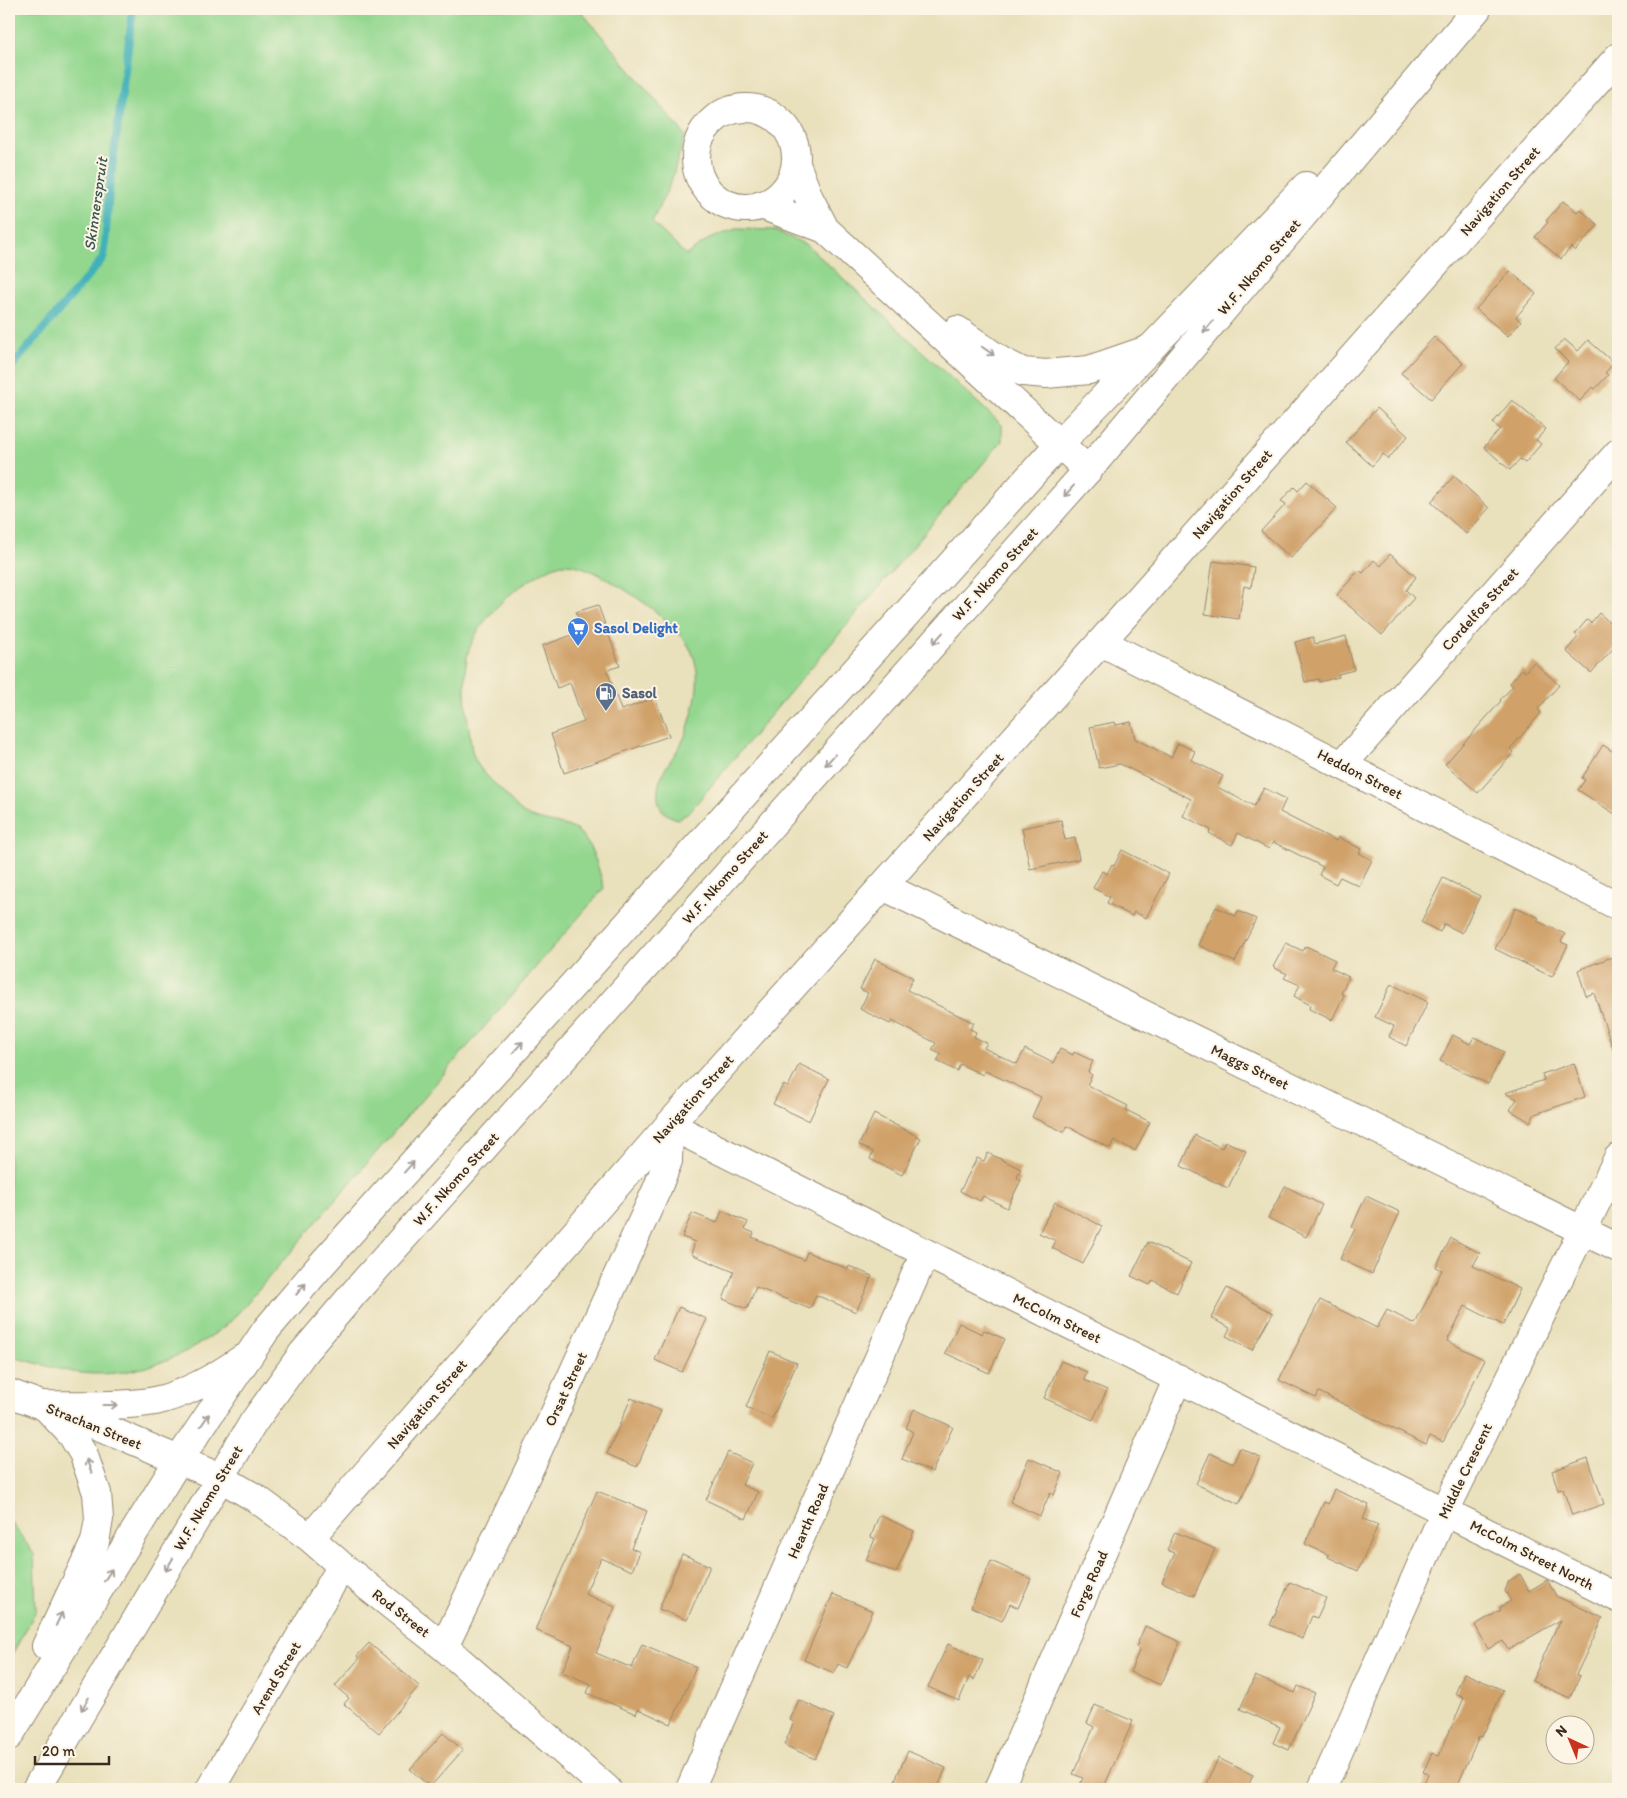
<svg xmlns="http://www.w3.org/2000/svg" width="1627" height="1798" font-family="Itim,sans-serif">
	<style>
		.green { fill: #93d78f; stroke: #678056 }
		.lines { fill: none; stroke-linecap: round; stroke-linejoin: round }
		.stream { stroke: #40b0b9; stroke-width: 8 }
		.building { fill: #d0a26b }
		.minor-casing { stroke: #92856d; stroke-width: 30 }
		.tertiary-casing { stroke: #92856d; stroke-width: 30 }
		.secondary-casing { stroke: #92856d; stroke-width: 30 }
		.minor { stroke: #fff; stroke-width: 28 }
		.tertiary { stroke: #fff; stroke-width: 28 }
		.secondary { stroke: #fff; stroke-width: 28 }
		.oneway { stroke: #a79f9a }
		.labels { text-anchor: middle; stroke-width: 4; stroke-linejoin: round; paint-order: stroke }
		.street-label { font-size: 15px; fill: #3b2a1e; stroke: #fcf5e5 }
		.shop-label { font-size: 15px; font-weight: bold; fill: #366cbe; stroke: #fcf5e5; text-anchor: start }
		.service-label { font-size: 15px; font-weight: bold; fill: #4e5e75; stroke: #fcf5e5; text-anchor: start }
		.water-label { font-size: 16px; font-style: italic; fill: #3d5954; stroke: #fcf5e5 }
	</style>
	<rect width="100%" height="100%" fill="#fcf5e5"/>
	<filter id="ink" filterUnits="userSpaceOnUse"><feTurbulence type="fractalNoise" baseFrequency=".02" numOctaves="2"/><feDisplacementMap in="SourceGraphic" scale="10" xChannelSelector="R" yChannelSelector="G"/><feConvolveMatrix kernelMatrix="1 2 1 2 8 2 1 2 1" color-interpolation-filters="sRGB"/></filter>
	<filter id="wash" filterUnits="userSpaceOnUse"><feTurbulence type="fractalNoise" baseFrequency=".0096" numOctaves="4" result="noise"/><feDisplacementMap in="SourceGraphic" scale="20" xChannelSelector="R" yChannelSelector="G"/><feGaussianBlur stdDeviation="1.12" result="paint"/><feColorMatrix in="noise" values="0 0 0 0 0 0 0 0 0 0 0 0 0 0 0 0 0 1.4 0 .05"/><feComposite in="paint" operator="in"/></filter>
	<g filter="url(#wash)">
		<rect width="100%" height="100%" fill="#e9e0bc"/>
		<path class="green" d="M 9,9 L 579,9 L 685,135 L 671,182 L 652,222 L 686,255 L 709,239 L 736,229 L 774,230 L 807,245 L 1002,425 L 1002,441 L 690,811 L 678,819 C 666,816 659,810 658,798 C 655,772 679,755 687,731 C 694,709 702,681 694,658 C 685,626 626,589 598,574 C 589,569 575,564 564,564 C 553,564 535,577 526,583 C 501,598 469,633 466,663 C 464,682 465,702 468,722 C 470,732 470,747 474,757 C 479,771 494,782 504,793 C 509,799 516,808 523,813 C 539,824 569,821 581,834 C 594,849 599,870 604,888 L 232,1320 C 189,1357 131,1381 73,1372 C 51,1368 30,1361 9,1356 Z
			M 9,1519 L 34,1554 L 36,1611 L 9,1660 Z"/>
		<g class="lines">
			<path class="stream" d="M 9,370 L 104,257 L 109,192 L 133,9"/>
		</g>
		<g id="blocks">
			<path class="building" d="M 1563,201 L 1577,212 L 1580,209 L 1598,225 L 1575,251 L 1571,247 L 1561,259 L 1535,237 L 1548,222 L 1546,221 Z
				M 1510,271 L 1536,294 L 1516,317 L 1521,322 L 1508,336 L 1476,309 Z
				M 1434,337 L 1463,363 L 1431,399 L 1401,373 Z
				M 1564,339 L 1578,351 L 1588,340 L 1614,363 L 1605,373 L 1608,375 L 1595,389 L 1592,387 L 1580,401 L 1554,378 L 1568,362 L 1555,349 Z
				M 1512,400 L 1546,429 L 1536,440 L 1541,444 L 1525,463 L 1520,459 L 1510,470 L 1484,447 L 1500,429 L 1493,423 Z
				M 1377,408 L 1408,436 L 1388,459 L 1383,454 L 1372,466 L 1346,442 Z
				M 1454,476 L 1489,508 L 1466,534 L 1431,502 Z
				M 1307,481 L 1337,508 L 1291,558 L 1261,531 L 1286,504 L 1281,501 L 1294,487 L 1298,491 Z
				M 1390,554 L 1416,577 L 1406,590 L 1414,598 L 1382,635 L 1337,595 L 1359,570 L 1363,573 L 1374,560 L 1381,566 Z
				M 1213,561 L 1254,567 L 1251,588 L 1244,586 L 1239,619 L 1205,614 Z
				M 598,605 L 620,666 L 607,670 L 621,710 L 655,698 L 669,736 L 564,773 L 551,734 L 584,722 L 570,683 L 557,688 L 542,646 L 583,631 L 576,612 Z
				M 1599,613 L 1618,630 L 1618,643 L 1591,673 L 1566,651 L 1578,637 L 1575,634 L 1587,620 L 1591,623 Z
				M 1346,636 L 1354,670 L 1338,674 L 1339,677 L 1319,682 L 1319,679 L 1305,682 L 1295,642 L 1313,637 L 1315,644 Z
				M 1534,662 L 1559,685 L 1538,709 L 1541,713 L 1510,749 L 1514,752 L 1478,793 L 1445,764 L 1501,701 L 1500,700 L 1513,686 L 1510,683 L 1522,669 L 1525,672 Z
				M 1115,722 L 1116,725 L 1131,722 L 1135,739 L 1171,757 L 1178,743 L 1195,751 L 1191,760 L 1223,776 L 1217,787 L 1254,806 L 1264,788 L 1286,799 L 1280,812 L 1336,841 L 1338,837 L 1361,849 L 1359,853 L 1372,860 L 1359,886 L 1340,877 L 1336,884 L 1319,875 L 1323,867 L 1273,842 L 1269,849 L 1238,833 L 1232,845 L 1209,833 L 1211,830 L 1183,816 L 1191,799 L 1120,764 L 1099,768 L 1090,727 Z
				M 1603,745 L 1618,755 L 1618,816 L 1578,790 L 1585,780 L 1582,778 Z
				M 1061,820 L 1065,840 L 1075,838 L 1079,859 L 1030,869 L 1022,828 Z
				M 1122,850 L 1169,874 L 1146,918 L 1134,912 L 1132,916 L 1107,903 L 1110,897 L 1093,888 L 1102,871 L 1107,874 L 1112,864 L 1114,866 Z
				M 1443,878 L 1480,896 L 1462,933 L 1444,924 L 1440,932 L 1421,922 Z
				M 1216,907 L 1235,916 L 1238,911 L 1256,919 L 1235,962 L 1198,945 Z
				M 1516,907 L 1539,918 L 1537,921 L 1565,934 L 1561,942 L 1568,945 L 1552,977 L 1495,949 Z
				M 1286,943 L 1303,951 L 1306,946 L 1335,960 L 1331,968 L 1349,977 L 1341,993 L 1344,995 L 1332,1020 L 1309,1009 L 1310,1005 L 1294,996 L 1300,985 L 1284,978 L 1287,974 L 1273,967 Z
				M 1612,957 L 1614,963 L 1618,961 L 1618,1055 L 1615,1055 L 1594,993 L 1586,996 L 1578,970 Z
				M 875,959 L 913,978 L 907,990 L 974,1023 L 970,1029 L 976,1032 L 974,1037 L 987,1043 L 984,1048 L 1017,1064 L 1025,1049 L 1053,1063 L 1060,1049 L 1073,1055 L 1074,1052 L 1093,1061 L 1088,1072 L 1092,1075 L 1087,1085 L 1128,1106 L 1126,1110 L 1150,1122 L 1135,1151 L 1114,1140 L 1110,1148 L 1067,1126 L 1064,1132 L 1032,1117 L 1041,1097 L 985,1071 L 983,1075 L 960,1064 L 957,1071 L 937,1061 L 941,1054 L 932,1050 L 936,1043 L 892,1021 L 890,1024 L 860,1009 L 868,993 L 860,989 Z
				M 1391,984 L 1428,1002 L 1406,1046 L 1389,1037 L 1394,1026 L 1375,1017 Z
				M 1453,1035 L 1470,1044 L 1474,1037 L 1504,1052 L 1488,1084 L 1440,1061 Z
				M 1574,1063 L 1585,1097 L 1535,1114 L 1530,1122 L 1510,1110 L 1517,1099 L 1505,1093 L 1544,1080 L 1542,1074 Z
				M 799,1064 L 829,1079 L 809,1121 L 773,1104 L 783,1085 L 788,1087 Z
				M 874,1114 L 921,1138 L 902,1175 L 870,1159 L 873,1152 L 859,1145 Z
				M 1195,1135 L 1222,1148 L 1225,1141 L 1246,1151 L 1228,1188 L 1181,1166 Z
				M 988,1153 L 1021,1169 L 1017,1178 L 1021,1180 L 1007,1208 L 983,1196 L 980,1201 L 960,1191 L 977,1158 L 984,1161 Z
				M 1285,1186 L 1322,1205 L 1306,1237 L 1268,1218 Z
				M 1366,1196 L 1400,1212 L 1372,1274 L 1340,1259 L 1355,1229 L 1352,1227 Z
				M 1055,1202 L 1102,1226 L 1083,1264 L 1052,1248 L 1056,1241 L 1039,1233 Z
				M 722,1211 L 748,1222 L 745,1229 L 754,1233 L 752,1237 L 804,1260 L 807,1252 L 848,1269 L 849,1266 L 872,1276 L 856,1312 L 816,1295 L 810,1309 L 756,1287 L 747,1309 L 723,1299 L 734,1272 L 691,1254 L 695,1242 L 682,1237 L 692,1213 L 717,1223 Z
				M 1451,1238 L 1480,1253 L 1473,1266 L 1520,1289 L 1503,1325 L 1465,1306 L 1447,1341 L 1485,1360 L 1443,1442 L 1430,1436 L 1426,1445 L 1319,1392 L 1316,1398 L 1279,1380 L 1320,1300 L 1377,1328 L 1387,1310 L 1415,1324 L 1442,1270 L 1436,1267 Z
				M 1148,1242 L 1191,1263 L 1177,1293 L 1153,1280 L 1150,1285 L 1131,1276 Z
				M 1227,1288 L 1273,1313 L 1252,1350 L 1226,1336 L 1230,1328 L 1211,1318 Z
				M 679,1307 L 707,1319 L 682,1372 L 655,1360 Z
				M 959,1323 L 982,1334 L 984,1330 L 1005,1339 L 989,1373 L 945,1353 Z
				M 770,1351 L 797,1363 L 772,1419 L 746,1407 Z
				M 1061,1361 L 1087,1372 L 1084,1380 L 1107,1390 L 1093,1420 L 1044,1398 Z
				M 631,1398 L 661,1411 L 637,1467 L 607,1454 Z
				M 914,1409 L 953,1427 L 932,1472 L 902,1459 L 913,1432 L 906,1428 Z
				M 1240,1448 L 1260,1457 L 1239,1504 L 1196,1484 L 1210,1453 L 1233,1464 Z
				M 728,1452 L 752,1463 L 742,1485 L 758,1492 L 746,1519 L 706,1500 Z
				M 1029,1458 L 1063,1473 L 1054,1495 L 1050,1493 L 1040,1516 L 1010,1502 Z
				M 1588,1458 L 1604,1504 L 1572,1515 L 1563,1489 L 1558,1490 L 1552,1471 Z
				M 1334,1489 L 1369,1505 L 1363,1519 L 1378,1525 L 1358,1571 L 1328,1557 L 1329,1555 L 1305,1544 L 1324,1502 L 1328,1504 Z
				M 597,1491 L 647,1511 L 631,1548 L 640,1552 L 632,1571 L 601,1558 L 585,1594 L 615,1607 L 596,1653 L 632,1668 L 642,1644 L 696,1667 L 671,1724 L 638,1709 L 636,1714 L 587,1693 L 591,1684 L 562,1672 L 573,1646 L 535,1630 Z
				M 879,1515 L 914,1531 L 896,1573 L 866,1560 L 875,1539 L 871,1537 Z
				M 1175,1532 L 1215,1549 L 1194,1596 L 1162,1582 L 1175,1553 L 1167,1550 Z
				M 682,1554 L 710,1566 L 687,1620 L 659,1609 Z
				M 991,1561 L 1031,1579 L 1018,1608 L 1010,1604 L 1002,1621 L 971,1607 Z
				M 1520,1574 L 1529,1591 L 1547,1580 L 1556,1596 L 1603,1618 L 1576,1675 L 1580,1676 L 1570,1698 L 1532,1681 L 1560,1620 L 1508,1650 L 1503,1641 L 1488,1649 L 1475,1625 L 1501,1610 L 1500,1607 L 1511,1601 L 1505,1591 L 1509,1581 Z
				M 1290,1582 L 1326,1598 L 1317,1618 L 1312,1616 L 1302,1639 L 1270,1625 Z
				M 833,1594 L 873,1611 L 847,1668 L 838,1664 L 834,1673 L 804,1660 Z
				M 1145,1626 L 1180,1642 L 1161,1685 L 1130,1672 L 1140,1649 L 1136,1647 Z
				M 369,1643 L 419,1686 L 379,1733 L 344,1704 L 349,1698 L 335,1686 L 359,1659 L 357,1656 Z
				M 948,1644 L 983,1660 L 974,1680 L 969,1677 L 959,1701 L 928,1687 Z
				M 1464,1673 L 1503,1690 L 1482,1737 L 1479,1736 L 1456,1789 L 1421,1789 L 1428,1774 L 1423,1772 L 1432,1753 L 1439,1756 L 1464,1698 L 1455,1694 Z
				M 1255,1676 L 1295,1693 L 1298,1686 L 1315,1693 L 1289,1750 L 1273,1743 L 1280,1727 L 1240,1709 Z
				M 799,1700 L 834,1716 L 815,1759 L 784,1745 L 794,1722 L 790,1720 Z
				M 1095,1705 L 1133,1721 L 1103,1789 L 1078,1789 L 1083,1778 L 1073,1774 L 1094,1727 L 1087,1723 Z
				M 443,1733 L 463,1750 L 430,1787 L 410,1769 Z
				M 908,1751 L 946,1768 L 937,1789 L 891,1789 Z
				M 1218,1758 L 1253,1775 L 1247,1789 L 1205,1789 Z"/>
		</g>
	</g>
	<g filter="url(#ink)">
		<use href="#blocks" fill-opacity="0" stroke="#92856d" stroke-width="1"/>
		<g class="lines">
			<g class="minor-casing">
				<path id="minor" d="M696 158a50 50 0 1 1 100 0a50 50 0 1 1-100 0Z
					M 796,164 L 809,198 L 825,229 L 1088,470
					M 761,205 L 825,229
					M 957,330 L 1001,361 L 1023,372 L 1046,374 L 1089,370 L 1150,349
					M 1101,642 L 1618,906
					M 1342,765 L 1618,453
					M 883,886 L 1618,1248
					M 221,1478 L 257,1499 L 310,1538 L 342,1566 L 444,1647 L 607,1789
					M 310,1538 L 669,1125 L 1101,642 L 1618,57
					M 444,1647 L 533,1461 L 657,1189 L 668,1161 L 669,1125 L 1618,1598
					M 210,1789 L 342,1566
					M 690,1789 L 925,1253
					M 999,1789 L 1178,1378
					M 1322,1789 L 1445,1511 L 1618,1158"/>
			</g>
			<g class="tertiary-casing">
				<path id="tertiary" d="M 9,1393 L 111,1431 L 221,1478"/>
			</g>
			<g class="secondary-casing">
				<path id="secondary" d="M 44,1405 L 72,1435 L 83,1453 L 97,1493 L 99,1519 L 95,1542 L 46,1646
					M 44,1405 C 81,1405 119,1407 155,1401 C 187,1394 216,1377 242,1359
					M 9,1736 L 178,1461 L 266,1330 L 322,1264 L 1060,443 L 1306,186
					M 36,1789 L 253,1423 L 303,1353 L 355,1292 L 1088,470 L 1477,9"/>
			</g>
			<use href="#minor" class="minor"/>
			<use href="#tertiary" class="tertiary"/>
			<use href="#secondary" class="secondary"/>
		</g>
		<defs><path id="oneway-shaft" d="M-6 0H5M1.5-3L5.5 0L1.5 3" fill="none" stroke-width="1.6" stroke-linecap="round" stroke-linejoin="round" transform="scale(1.25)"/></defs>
		<g class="oneway">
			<use href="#oneway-shaft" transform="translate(1208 327) rotate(130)"/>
			<use href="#oneway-shaft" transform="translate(988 351) rotate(35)"/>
			<use href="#oneway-shaft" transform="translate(1069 491) rotate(132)"/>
			<use href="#oneway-shaft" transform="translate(938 638) rotate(132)"/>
			<use href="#oneway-shaft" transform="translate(830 760) rotate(132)"/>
			<use href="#oneway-shaft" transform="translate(518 1047) rotate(-48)"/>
			<use href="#oneway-shaft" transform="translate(409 1167) rotate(-48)"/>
			<use href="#oneway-shaft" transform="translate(301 1289) rotate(-50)"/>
			<use href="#oneway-shaft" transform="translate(110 1405)"/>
			<use href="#oneway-shaft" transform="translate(205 1420) rotate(-56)"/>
			<use href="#oneway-shaft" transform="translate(89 1466) rotate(-111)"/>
			<use href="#oneway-shaft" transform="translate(169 1565) rotate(121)"/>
			<use href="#oneway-shaft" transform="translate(108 1575) rotate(-58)"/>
			<use href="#oneway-shaft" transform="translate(59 1619) rotate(-65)"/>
			<use href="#oneway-shaft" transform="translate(85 1704) rotate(121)"/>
		</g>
	</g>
	<defs>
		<g id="supermarket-pin" transform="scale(1.125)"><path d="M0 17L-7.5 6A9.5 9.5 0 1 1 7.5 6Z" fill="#3f7fe0" stroke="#fcf5e5"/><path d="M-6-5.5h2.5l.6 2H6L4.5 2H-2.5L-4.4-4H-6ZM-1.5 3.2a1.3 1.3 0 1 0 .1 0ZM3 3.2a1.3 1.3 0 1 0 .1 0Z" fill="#fff"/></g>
		<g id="fuel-pin" transform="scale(1.125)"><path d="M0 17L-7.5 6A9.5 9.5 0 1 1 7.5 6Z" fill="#5c6f8a" stroke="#fcf5e5"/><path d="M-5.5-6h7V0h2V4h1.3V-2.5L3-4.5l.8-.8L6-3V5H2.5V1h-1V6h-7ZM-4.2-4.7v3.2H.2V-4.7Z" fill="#fff"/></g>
	</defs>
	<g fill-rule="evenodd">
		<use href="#supermarket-pin" x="578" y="628"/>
		<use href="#fuel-pin" x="606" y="693"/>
	</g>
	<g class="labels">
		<g class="street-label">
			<text transform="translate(1500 191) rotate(-49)" y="5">Navigation Street</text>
			<text transform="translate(1259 267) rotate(-50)" y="5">W.F. Nkomo Street</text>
			<text transform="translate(1232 494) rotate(-49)" y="5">Navigation Street</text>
			<text transform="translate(995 574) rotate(-48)" y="5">W.F. Nkomo Street</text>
			<text transform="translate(1480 609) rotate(-48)" y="5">Cordelfos Street</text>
			<text transform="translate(1360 774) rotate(27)" y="5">Heddon Street</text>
			<text transform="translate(963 797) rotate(-48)" y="5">Navigation Street</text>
			<text transform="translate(725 877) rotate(-48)" y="5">W.F. Nkomo Street</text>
			<text transform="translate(1250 1067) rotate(26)" y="5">Maggs Street</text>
			<text transform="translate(693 1099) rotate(-48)" y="5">Navigation Street</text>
			<text transform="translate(456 1179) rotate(-48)" y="5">W.F. Nkomo Street</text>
			<text transform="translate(1057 1318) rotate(26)" y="5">McColm Street</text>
			<text transform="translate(566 1389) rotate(-65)" y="5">Orsat Street</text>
			<text transform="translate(427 1404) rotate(-49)" y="5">Navigation Street</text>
			<text transform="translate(94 1426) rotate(22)" y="5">Strachan Street</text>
			<text transform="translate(1465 1471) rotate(-64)" y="5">Middle Crescent</text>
			<text transform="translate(208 1498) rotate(-59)" y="5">W.F. Nkomo Street</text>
			<text transform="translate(808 1521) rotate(-66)" y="5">Hearth Road</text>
			<text transform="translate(1532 1555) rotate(27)" y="5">McColm Street North</text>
			<text transform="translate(1089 1584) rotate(-66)" y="5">Forge Road</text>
			<text transform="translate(401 1613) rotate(38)" y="5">Rod Street</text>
			<text transform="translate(276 1678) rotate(-59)" y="5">Arend Street</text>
		</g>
		<g class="shop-label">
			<text x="594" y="633">Sasol Delight</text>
		</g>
		<g class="service-label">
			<text x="622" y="698">Sasol</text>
		</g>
		<g class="water-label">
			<text transform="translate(95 204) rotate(-82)" y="6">Skinnerspruit</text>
		</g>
	</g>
	<rect width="1627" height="1798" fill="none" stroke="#fcf5e5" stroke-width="30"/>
	<g transform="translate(1570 1740) rotate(316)"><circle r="24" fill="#fcf5e5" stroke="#afa495"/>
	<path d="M0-4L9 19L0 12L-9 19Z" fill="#c8321e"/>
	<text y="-8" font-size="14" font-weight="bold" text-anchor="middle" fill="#3b2a1e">N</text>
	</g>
	<path d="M35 1756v8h74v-8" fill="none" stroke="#3b2a1e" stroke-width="2.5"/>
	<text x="42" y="1756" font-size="15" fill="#3b2a1e" stroke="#fcf5e5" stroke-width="4" paint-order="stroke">20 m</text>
</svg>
